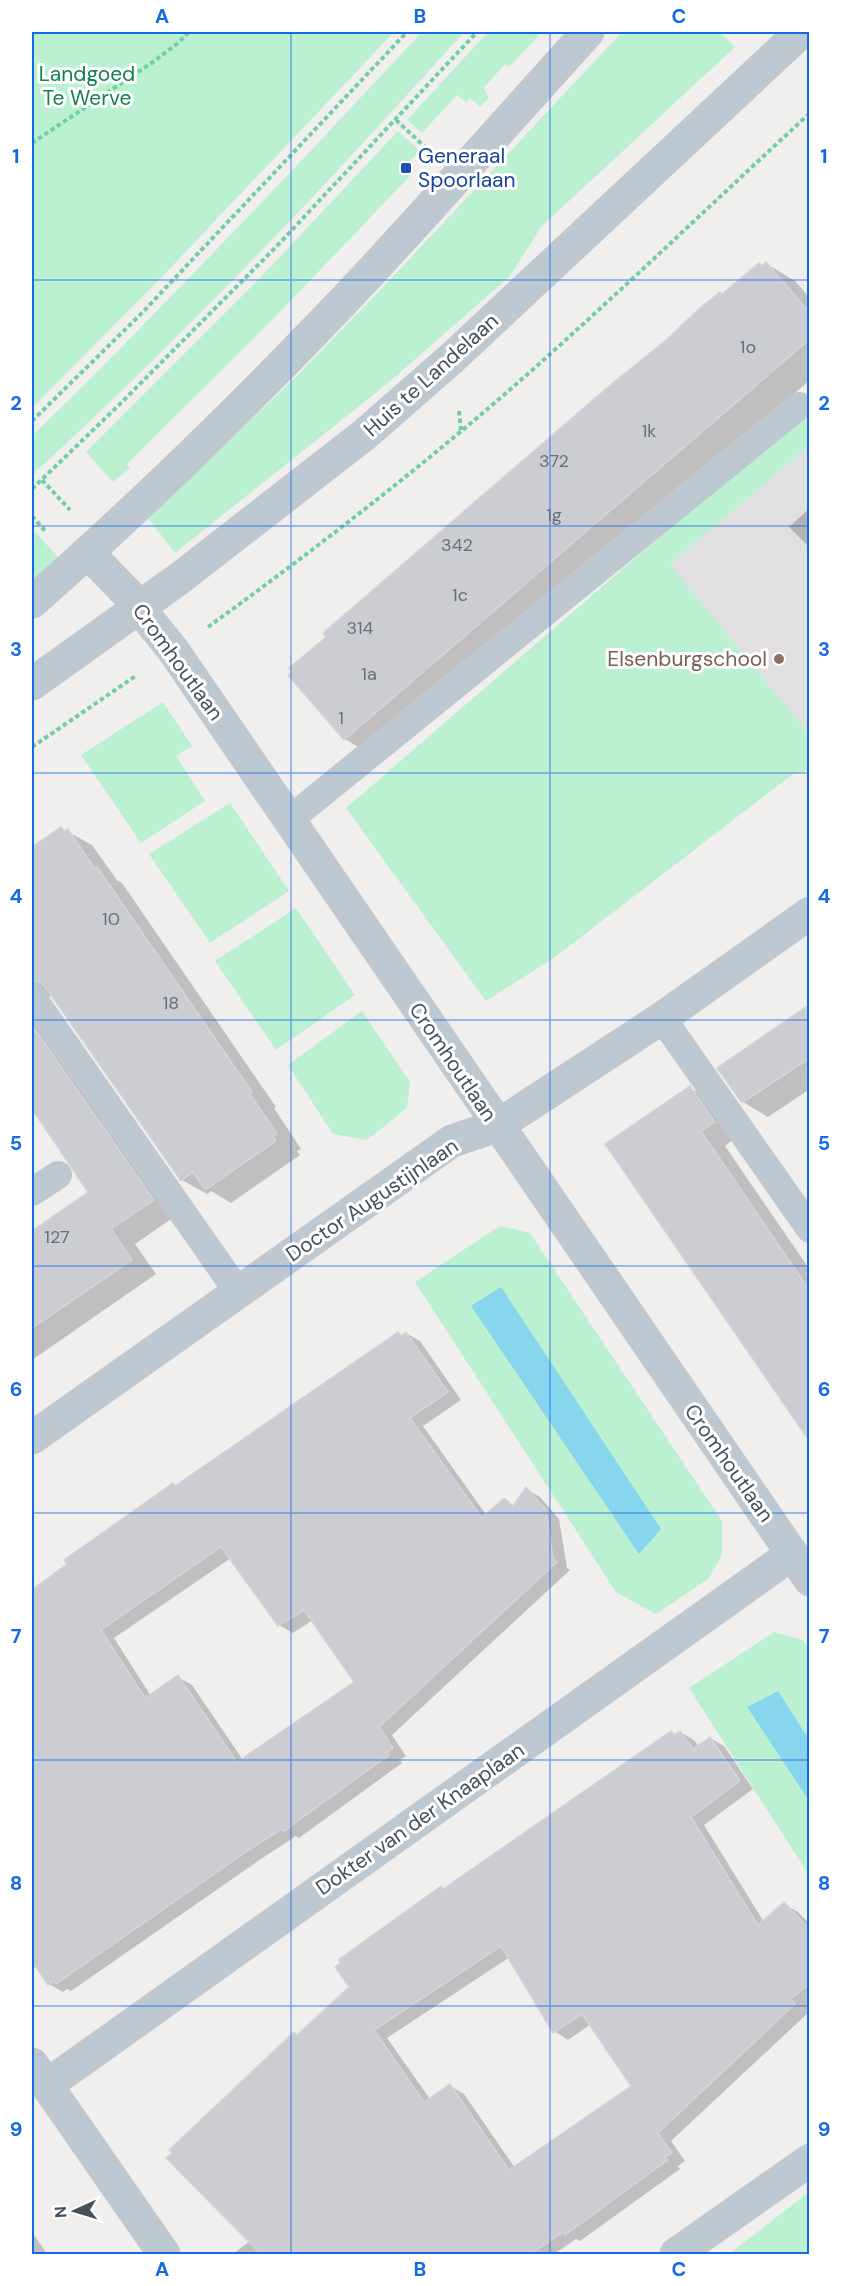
<svg xmlns="http://www.w3.org/2000/svg" width="841" height="2286" font-family="'DM Sans',sans-serif">
	<style>
		.education { fill: #e2dfe0 }
		.green { fill: #bbf0d1 }
		.water { fill: #87d6ee }
		.shadow { fill: #0003; fill-rule: evenodd }
		.building { fill: #cbcdd3; stroke: #d2d4da; stroke-width: 1.5; fill-rule: evenodd }
		.lines { fill: none; stroke-linecap: round; stroke-linejoin: round }
		.path { stroke: #72cfa4; stroke-width: 4; stroke-dasharray: 4.5 3; stroke-linecap: butt }
		.service { stroke: #bec8d1; stroke-width: 28 }
		.minor { stroke: #bec8d1; stroke-width: 33 }
		.tertiary { stroke: #bec8d1; stroke-width: 33 }
		.grid { fill: none; stroke: #1469e5; stroke-width: 1.5; stroke-opacity: 0.55 }
		.transit-dot { fill: #1a4fb4; stroke: #fff; stroke-width: 2 }
		.education-dot { fill: #8d6e63; stroke: #fff; stroke-width: 2 }
		.labels { text-anchor: middle; stroke-width: 6; stroke-linejoin: round; paint-order: stroke }
		.number-label { font-size: 18px; fill: #67707a }
		.park-label { font-size: 21px; fill: #14804d; stroke: #fff }
		.transit-label { font-size: 21px; fill: #164399; stroke: #fff; text-anchor: start }
		.street-label { font-size: 21px; fill: #46515c; stroke: #fff }
		.education-label { font-size: 21px; fill: #785e54; stroke: #fff; text-anchor: end }
		.neatline { fill: none; stroke: #1469e5; stroke-width: 2 }
		.grid-label { font-size: 20px; text-anchor: middle; font-weight: bold; fill: #1469e5 }
	</style>
	<rect width="100%" height="100%" fill="#f1eeee"/>
	<path class="education" d="M 809,446 L 809,734 L 670,564 Z"/>
	<path class="green" d="M 32,32 L 394,32 L 158,281 L 32,408 Z
		M 422,32 L 464,32 C 327,185 184,336 32,475 L 32,436 C 166,305 294,169 422,32 Z
		M 488,32 L 542,32 L 509,67 L 505,64 L 484,88 L 489,98 L 480,107 L 470,98 L 466,102 L 457,95 L 422,133 L 407,120 Z
		M 622,32 L 720,32 L 735,47 L 541,227 L 510,276 L 388,383 L 175,553 L 148,518 L 296,377 L 387,283 Z
		M 398,131 L 420,151 L 403,168 L 410,176 L 273,319 L 127,464 L 130,468 L 113,482 L 86,452 L 262,276 Z
		M 809,408 L 809,446 L 670,564 L 809,734 L 809,770 L 793,774 L 555,957 L 486,1001 L 346,808 Z
		M 32,529 L 58,557 L 32,580 Z
		M 163,702 L 192,746 L 176,756 L 205,801 L 141,843 L 81,755 Z
		M 230,803 L 289,891 L 210,943 L 149,854 Z
		M 296,908 L 355,995 L 276,1050 L 215,961 Z
		M 362,1011 L 410,1082 L 407,1108 L 367,1140 L 333,1134 L 288,1065 Z
		M 500,1226 L 530,1233 L 722,1521 L 722,1555 L 708,1579 L 656,1614 L 616,1592 L 415,1282 Z
		M 774,1632 L 803,1640 L 809,1649 L 809,1739 L 778,1691 L 747,1707 L 809,1801 L 809,1875 L 689,1688 Z
		M 809,2192 L 809,2252 L 804,2254 L 729,2254 Z"/>
	<path class="water" d="M 501,1287 L 661,1529 L 639,1554 L 471,1306 Z
		M 778,1691 L 809,1739 L 809,1801 L 747,1707 Z"/>
	<path class="shadow" d="M 767,264 L 795,281 L 810,298 L 810,380 L 373,756 L 345,739 Z
		M 810,508 L 810,548 L 789,527 Z
		M 61,828 L 92,845 L 117,880 L 122,883 L 276,1107 L 274,1108 L 301,1149 L 297,1151 L 300,1155 L 231,1203 L 211,1191 L 207,1194 L 182,1180 L 53,995 L 47,998 L 177,1215 L 135,1244 L 156,1274 L 32,1360 L 32,1233 L 90,1193 L 32,1106 L 32,849 Z
		M 810,1007 L 810,1089 L 768,1117 L 743,1102 Z
		M 690,1088 L 714,1102 L 738,1136 L 725,1146 L 810,1270 L 810,1440 L 607,1145 Z
		M 406,1333 L 420,1341 L 461,1400 L 423,1426 L 487,1516 L 504,1500 L 514,1506 L 526,1489 L 540,1497 L 559,1519 L 567,1568 L 570,1570 L 392,1735 L 406,1756 L 400,1760 L 402,1763 L 299,1838 L 296,1836 L 261,1859 L 71,1991 L 67,1989 L 63,1992 L 49,1984 L 37,1966 L 32,1969 L 32,1627 L 76,1586 L 173,1485 L 177,1487 L 398,1334 L 403,1336 ZM 231,1558 L 279,1625 L 293,1633 L 313,1620 L 356,1682 L 243,1760 L 192,1685 L 178,1677 L 151,1696 L 114,1638 Z
		M 680,1732 L 694,1740 L 699,1747 L 710,1738 L 724,1746 L 753,1789 L 704,1825 L 764,1922 L 784,1904 L 798,1912 L 810,1924 L 810,2011 L 671,2141 L 685,2161 L 678,2166 L 680,2169 L 580,2241 L 576,2239 L 554,2254 L 235,2254 L 234,2253 L 250,2241 L 295,2034 L 298,2036 L 351,1988 L 445,1890 L 671,1733 L 675,1735 ZM 510,1957 L 554,2031 L 568,2040 L 591,2024 L 634,2086 L 515,2168 L 464,2094 L 450,2086 L 430,2099 L 387,2038 Z
		M 32,2232 L 47,2254 L 32,2254 Z"/>
	<path class="building" d="M 766,262 L 810,313 L 810,339 L 344,740 L 288,675 L 292,672 L 289,668 L 326,637 L 323,633 L 608,387 L 666,340 L 701,307 L 720,292 L 722,294 L 759,263 L 763,266 Z
		M 61,827 L 64,831 L 68,829 L 95,869 L 97,867 L 252,1092 L 250,1094 L 277,1134 L 273,1136 L 276,1141 L 205,1190 L 193,1172 L 181,1181 L 46,988 L 39,982 L 32,981 L 32,847 Z
		M 810,1004 L 810,1058 L 742,1103 L 717,1068 Z
		M 32,1025 L 154,1200 L 111,1229 L 132,1260 L 32,1328 L 32,1231 L 88,1192 L 32,1109 Z
		M 690,1086 L 715,1122 L 701,1131 L 810,1291 L 810,1442 L 605,1144 Z
		M 398,1332 L 401,1336 L 406,1332 L 448,1392 L 410,1418 L 482,1518 L 504,1498 L 513,1506 L 526,1487 L 546,1510 L 553,1558 L 557,1562 L 379,1727 L 393,1748 L 387,1752 L 389,1755 L 284,1831 L 282,1829 L 246,1852 L 56,1984 L 54,1981 L 48,1985 L 32,1961 L 32,1590 L 67,1564 L 64,1560 L 173,1483 L 175,1486 ZM 221,1547 L 278,1626 L 304,1610 L 354,1682 L 237,1762 L 178,1675 L 145,1698 L 101,1630 Z
		M 671,1731 L 674,1735 L 680,1731 L 693,1749 L 710,1737 L 740,1781 L 691,1817 L 758,1925 L 784,1902 L 810,1930 L 810,1983 L 791,1999 L 795,2004 L 658,2133 L 672,2153 L 665,2157 L 668,2160 L 565,2235 L 563,2232 L 531,2254 L 261,2254 L 166,2158 L 172,2153 L 169,2150 L 294,2032 L 297,2035 L 349,1987 L 335,1967 L 341,1963 L 338,1960 L 441,1886 L 443,1889 ZM 501,1946 L 553,2033 L 582,2014 L 631,2086 L 509,2170 L 450,2084 L 424,2102 L 374,2030 Z"/>
	<g class="lines">
		<path class="path" d="M 396,120 L 425,147
			M 32,143 L 153,62 L 178,43 L 189,32
			M 459,411 L 461,430
			M 32,421 L 141,314 L 407,32
			M 42,480 L 70,510
			M 32,489 L 120,404 L 275,248 L 477,32
			M 32,516 L 46,532
			M 208,627 C 310,553 410,476 505,394 C 609,303 708,207 810,113
			M 32,747 L 137,675"/>
		<path class="service" d="M 289,820 L 799,406
			M 32,997 L 238,1292
			M 662,1018 L 810,1229
			M 32,1192 L 58,1175"/>
		<path class="minor" d="M 88,553 L 127,593 L 173,650 L 810,1580
			M 32,1438 L 452,1141 L 497,1126 L 662,1018 L 810,913
			M 32,2064 L 164,2254
			M 47,2085 L 792,1554
			M 676,2254 L 810,2160"/>
		<path class="tertiary" d="M 32,602 C 137,510 238,411 335,310 C 422,219 504,124 588,32
			M 32,684 L 180,578 L 364,435 L 452,358 L 801,32"/>
	</g>
	<path class="grid" d="M 291,32 L 291,2254M 550,32 L 550,2254M 32,280 L 810,280M 32,526 L 810,526M 32,773 L 810,773M 32,1020 L 810,1020M 32,1266 L 810,1266M 32,1513 L 810,1513M 32,1760 L 810,1760M 32,2006 L 810,2006"/>
	<rect class="transit-dot" x="400" y="162" width="12" height="12" rx="3"/>
	<circle class="education-dot" cx="779" cy="659" r="6"/>
	<g class="labels">
		<g class="number-label">
			<text x="748" y="353">1o</text>
			<text x="649" y="437">1k</text>
			<text x="554" y="467">372</text>
			<text x="554" y="521">1g</text>
			<text x="457" y="551">342</text>
			<text x="460" y="601">1c</text>
			<text x="360" y="634">314</text>
			<text x="369" y="680">1a</text>
			<text x="341" y="724">1</text>
			<text x="111" y="925">10</text>
			<text x="171" y="1009">18</text>
			<text x="57" y="1243">127</text>
		</g>
		<g class="park-label">
			<text x="87" y="81">Landgoed<tspan x="87" dy="24">Te Werve</tspan></text>
		</g>
		<g class="transit-label">
			<text x="418" y="163">Generaal<tspan x="418" dy="24">Spoorlaan</tspan></text>
		</g>
		<g class="street-label">
			<text transform="translate(431 375) rotate(-42)" y="7">Huis te Landelaan</text>
			<text transform="translate(178 662) rotate(54)" y="7">Cromhoutlaan</text>
			<text transform="translate(453 1062) rotate(56)" y="7">Cromhoutlaan</text>
			<text transform="translate(372 1200) rotate(-34)" y="7">Doctor Augustijnlaan</text>
			<text transform="translate(729 1463) rotate(55)" y="7">Cromhoutlaan</text>
			<text transform="translate(420 1819) rotate(-35)" y="7">Dokter van der Knaaplaan</text>
		</g>
		<g class="education-label">
			<text x="767" y="666">Elsenburgschool</text>
		</g>
	</g>
	<rect width="841" height="2286" fill="none" stroke="#ffffff" stroke-width="66"/>
	<g transform="translate(75 2211) rotate(266)" stroke="#ffffff" stroke-width="4.5" paint-order="stroke">
	<path d="M0-4.5L10 22L0 15L-10 22Z" fill="#46515c"/>
	<text y="-9" font-size="16" font-weight="bold" text-anchor="middle" fill="#46515c">N</text>
	</g>
	<rect x="33" y="33" width="775" height="2220" class="neatline"/>
	<g class="grid-label">
		<text x="162" y="23">A</text>
		<text x="420" y="23">B</text>
		<text x="679" y="23">C</text>
		<text x="16" y="163">1</text>
		<text x="824" y="163">1</text>
		<text x="16" y="410">2</text>
		<text x="824" y="410">2</text>
		<text x="16" y="656">3</text>
		<text x="824" y="656">3</text>
		<text x="16" y="903">4</text>
		<text x="824" y="903">4</text>
		<text x="16" y="1150">5</text>
		<text x="824" y="1150">5</text>
		<text x="16" y="1396">6</text>
		<text x="824" y="1396">6</text>
		<text x="16" y="1643">7</text>
		<text x="824" y="1643">7</text>
		<text x="16" y="1890">8</text>
		<text x="824" y="1890">8</text>
		<text x="16" y="2136">9</text>
		<text x="824" y="2136">9</text>
		<text x="162" y="2276">A</text>
		<text x="420" y="2276">B</text>
		<text x="679" y="2276">C</text>
	</g>
</svg>
